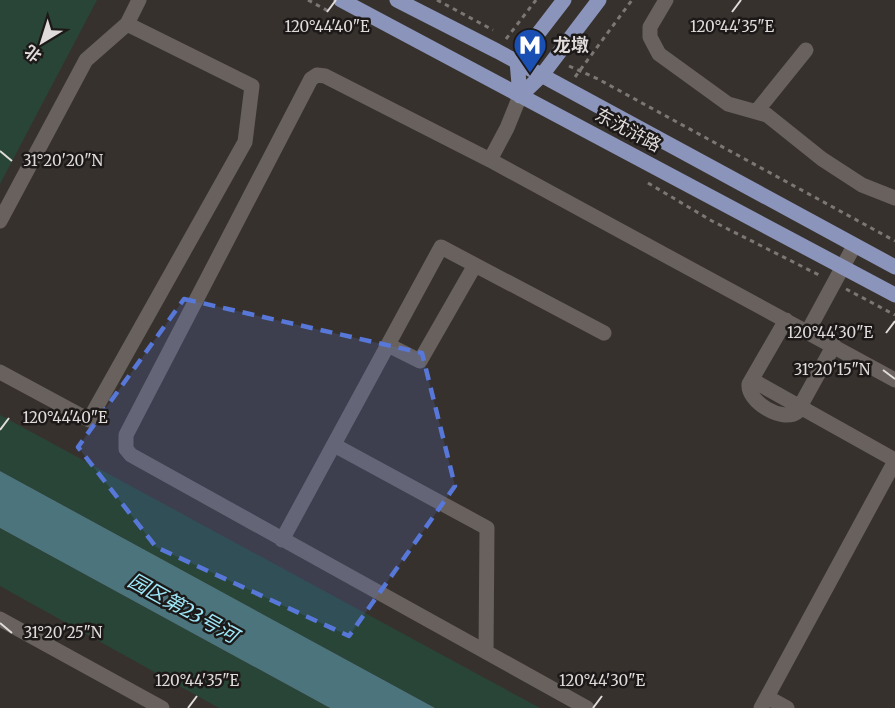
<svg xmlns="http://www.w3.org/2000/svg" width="895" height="708" font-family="Merriweather,'Noto Sans SC',serif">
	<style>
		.green { fill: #294537 }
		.water { fill: #4c747d }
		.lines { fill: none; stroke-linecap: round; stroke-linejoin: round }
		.path { stroke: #7c7774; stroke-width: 3; stroke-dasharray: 4.5 4.5; stroke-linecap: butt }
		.minor { stroke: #68615e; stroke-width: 15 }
		.major { stroke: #8b95bb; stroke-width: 15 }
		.marked { fill: #5778d9; fill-opacity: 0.2; stroke: #5778d9; stroke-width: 4.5; stroke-dasharray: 12 8; stroke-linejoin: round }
		.ticks { fill: none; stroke: #dfdbda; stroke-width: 2 }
		.labels { text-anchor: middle; stroke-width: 5; stroke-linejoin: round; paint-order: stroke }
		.poi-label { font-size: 18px; font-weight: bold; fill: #dfdbda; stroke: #1c1918; text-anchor: start }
		.street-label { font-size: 18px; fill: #dfdbda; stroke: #1c1918 }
		.water-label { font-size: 20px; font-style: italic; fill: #9ee8f9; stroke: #1c1918 }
		.ticks-label { font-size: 15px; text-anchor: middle; fill: #dfdbda; stroke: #1c1918; stroke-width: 5; stroke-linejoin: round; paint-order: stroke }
	</style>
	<rect width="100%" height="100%" fill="#37312e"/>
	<path class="green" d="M 0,0 L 97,0 L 0,184 Z
		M 0,415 L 540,708 L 435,708 L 0,471 Z
		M 0,528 L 330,708 L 219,708 L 0,586 Z"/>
	<path class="water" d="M 0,471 L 435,708 L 330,708 L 0,528 Z"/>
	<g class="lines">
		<path class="path" d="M 308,0 L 330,12
			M 437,0 L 493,30
			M 506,39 L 536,0
			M 569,66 L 598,79 L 895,241
			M 575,77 L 632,0
			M 648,183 L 712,221 L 821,276
			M 846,289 L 895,315"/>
		<path class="minor" d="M 666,0 L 650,27 L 650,37 L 659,54 L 728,104 L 767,115 L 822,159 L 862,185 L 895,198
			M 756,112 L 806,50
			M 490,160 L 507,128 L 520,96
			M 0,221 L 86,60 L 127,24 L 139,0
			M 786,320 L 749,384 C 747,402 783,423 797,412 L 834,345
			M 808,331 L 854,246
			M 388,345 L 420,361 L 475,265
			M 0,372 L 89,420 L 245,142 L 252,86 L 127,24
			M 752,380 L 895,460
			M 334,445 L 487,528 L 486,652
			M 282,540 L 441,247 L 604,333
			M 0,619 L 162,708
			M 767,697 L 787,708
			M 587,708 L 131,455 L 126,449 L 126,435 L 311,79 L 317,75 L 325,76 L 490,160 L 895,380
			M 761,708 L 895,461"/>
		<path class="major" d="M 341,0 L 895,295
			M 397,0 L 497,51 L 895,267
			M 520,96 L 542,75 L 599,0
			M 520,96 L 517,61 L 564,0"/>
	</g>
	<path class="marked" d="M 184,299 L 422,353 L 455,486 L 349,636 L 156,547 L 78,447 Z"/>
	<path class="ticks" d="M 327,12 L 336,0M 732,12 L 741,0M 0,151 L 12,161M 886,333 L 895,321M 883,370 L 895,379M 0,430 L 9,418M 0,623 L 12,633M 188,708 L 197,696M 593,708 L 602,696"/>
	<defs>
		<g id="metro-pin" transform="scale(1.725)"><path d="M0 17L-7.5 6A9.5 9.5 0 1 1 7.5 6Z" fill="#1a4fb4" stroke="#1c1918"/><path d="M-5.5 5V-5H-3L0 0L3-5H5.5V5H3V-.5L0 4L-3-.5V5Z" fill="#fff"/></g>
	</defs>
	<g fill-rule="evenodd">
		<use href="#metro-pin" x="530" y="45"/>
	</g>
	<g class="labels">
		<g class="poi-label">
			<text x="553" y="51">龙墩</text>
		</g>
		<g class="street-label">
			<text transform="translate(628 130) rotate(28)" y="6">东沈浒路</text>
		</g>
		<g class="water-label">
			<text transform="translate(183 608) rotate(29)" y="7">园区第23号河</text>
		</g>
	</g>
	<g class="ticks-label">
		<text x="327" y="32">120°44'40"E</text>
		<text x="732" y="32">120°44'35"E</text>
		<text x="63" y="166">31°20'20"N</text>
		<text x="830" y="338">120°44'30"E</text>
		<text x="832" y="375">31°20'15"N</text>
		<text x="65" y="423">120°44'40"E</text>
		<text x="63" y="638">31°20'25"N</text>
		<text x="197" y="686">120°44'35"E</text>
		<text x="602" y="686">120°44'30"E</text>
	</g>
	<g transform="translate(42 42) rotate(218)" stroke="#1c1918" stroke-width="4.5" paint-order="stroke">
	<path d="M0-4.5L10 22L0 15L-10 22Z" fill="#dfdbda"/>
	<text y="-9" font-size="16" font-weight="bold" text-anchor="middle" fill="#dfdbda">北</text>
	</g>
</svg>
